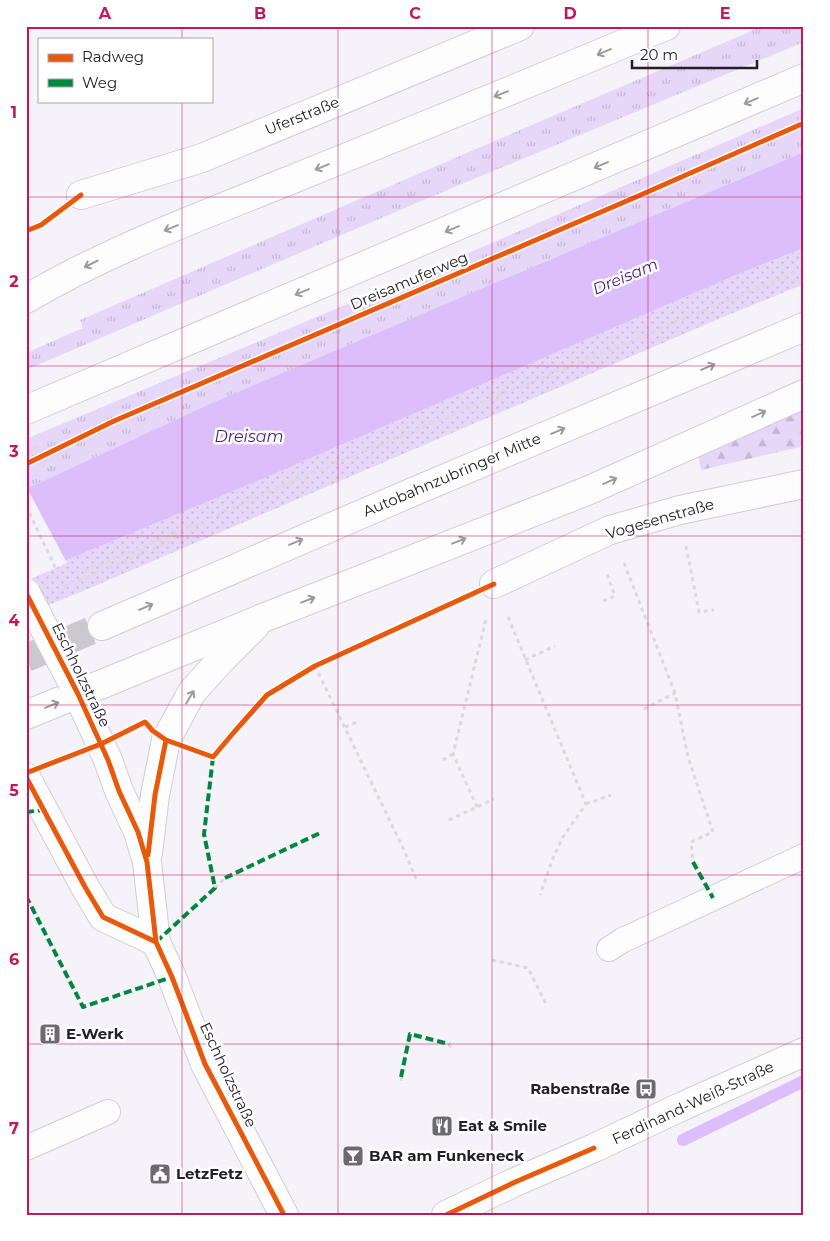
<svg xmlns="http://www.w3.org/2000/svg" width="830" height="1241" font-family="Montserrat,sans-serif">
	<style>
		.grass { fill: url(#grass-tufts) }
		.forest { fill: url(#forest-firs) }
		.park { fill: url(#park-dots) }
		.water { fill: #dbbefa }
		.pier { fill: #f6f2fa }
		.lines { fill: none; stroke-linecap: round; stroke-linejoin: round }
		.stream { stroke: #dbbefa; stroke-width: 12 }
		.highway-tunnel { stroke: #ccc8cf; stroke-width: 28; stroke-dasharray: 28 14; stroke-linecap: butt }
		.lane-casing { stroke: #d0cdd4; stroke-width: 26 }
		.street-casing { stroke: #d0cdd4; stroke-width: 30 }
		.secondary-casing { stroke: #d0cdd4; stroke-width: 30 }
		.highway-casing { stroke: #d0cdd4; stroke-width: 30 }
		.path { stroke: #dad9db; stroke-width: 3; stroke-dasharray: 4 4; stroke-linecap: butt }
		.lane { stroke: #fefdfe; stroke-width: 24 }
		.street { stroke: #fefdfe; stroke-width: 28 }
		.secondary { stroke: #fefdfe; stroke-width: 28 }
		.highway { stroke: #fefdfe; stroke-width: 28 }
		.secondary-bridge-casing { stroke: #d0cdd4; stroke-width: 30; stroke-linecap: butt }
		.path-bridge { stroke: #dad9db; stroke-width: 3; stroke-dasharray: 4 4; stroke-linecap: butt }
		.secondary-bridge { stroke: #fefdfe; stroke-width: 28 }
		.quiet { stroke: #00873e; stroke-width: 4; stroke-dasharray: 8 4; stroke-linecap: butt }
		.cycleway-casing { stroke: #fff; stroke-width: 8 }
		.cycleway { stroke: #e8590c; stroke-width: 5 }
		.oneway { stroke: #9b9a9c }
		.grid { fill: none; stroke: #c2185b; stroke-width: 1; stroke-opacity: 0.55 }
		.labels { text-anchor: middle; stroke-width: 5; stroke-linejoin: round; paint-order: stroke }
		.street-label { font-size: 15px; fill: #222025; stroke: #fff }
		.poi-label { font-size: 15px; font-weight: bold; fill: #222025; stroke: #fff; text-anchor: start }
		.water-label { font-size: 16px; font-style: italic; fill: #4f1b78; stroke: #fff }
		.neatline { fill: none; stroke: #c2185b; stroke-width: 2 }
		.grid-label { font-size: 16px; text-anchor: middle; font-weight: bold; fill: #c2185b }
	</style>
	<defs>
		<pattern id="grass-tufts" width="24" height="20" patternUnits="userSpaceOnUse" patternTransform="scale(1.25)"><rect width="24" height="20" fill="#e6d6f8"/><path d="M3 7l-1-3M5 7V3M7 7l1-3M15 17l-1-3M17 17v-4M19 17l1-3" fill="none" stroke="#c5b7d4"/></pattern>
		<pattern id="forest-firs" width="22" height="20" patternUnits="userSpaceOnUse" patternTransform="scale(1.25)"><rect width="22" height="20" fill="#e6d6f8"/><path d="M5 1l3.5 6h-7zM16 11l3.5 6h-7z" fill="#c5b7d4"/></pattern>
		<pattern id="park-dots" width="8" height="8" patternUnits="userSpaceOnUse" patternTransform="scale(1.25)"><rect width="8" height="8" fill="#e6d6f8"/><path d="M2 2h.1M6 6h.1" fill="none" stroke="#c5b7d4" stroke-width="1.8" stroke-linecap="round"/></pattern>
	</defs>
	<rect width="100%" height="100%" fill="#f6f2fa"/>
	<path class="grass" d="M 763,26 L 804,26 L 804,42 L 421,201 L 26,370 L 26,353 L 83,328 L 80,320 L 455,158 Z
		M 804,108 L 804,152 L 214,402 L 26,489 L 26,439 L 436,267 Z"/>
	<path class="forest" d="M 804,407 L 804,446 L 701,470 L 698,452 Z"/>
	<path class="park" d="M 804,248 L 804,284 L 728,315 L 83,591 L 26,614 L 26,579 L 69,559 L 255,482 L 743,272 Z"/>
	<path class="water" d="M 804,152 L 804,248 L 743,272 L 255,482 L 69,559 L 26,579 L 26,489 L 214,402 Z"/>
	<path class="pier" d="M 26,486 L 67,563 L 26,581 Z"/>
	<g class="lines">
		<path class="stream" d="M 683,1140 L 804,1081"/>
		<path class="highway-tunnel" d="M 26,658 L 102,626"/>
		<g class="lane-casing">
			<path id="lane" d="M 609,949 L 623,940 L 804,856
				M 26,1148 L 108,1112"/>
		</g>
		<g class="street-casing">
			<path id="street" d="M 81,195 L 202,158 L 520,26
				M 494,584 L 610,530 L 680,510 L 804,484
				M 446,1215 L 513,1183 L 594,1148 L 685,1105 L 804,1052"/>
		</g>
		<g class="secondary-casing">
			<path id="secondary" d="M 72,682 L 108,760 L 119,791 L 138,832 L 147,862 L 156,942 L 172,977 L 205,1064 L 284,1215
				M 26,715 L 112,680
				M 26,777 L 85,887 L 103,917 L 156,942
				M 148,853 L 155,795 L 166,740"/>
		</g>
		<g class="highway-casing">
			<path id="highway" d="M 26,299 C 109,250 199,217 288,181 C 414,130 540,79 666,26
				M 26,410 L 804,78
				M 102,626 L 415,491 L 804,327
				M 112,680 L 263,618 L 587,491 L 804,394
				M 166,740 L 192,692 L 220,661 L 255,626"/>
		</g>
		<path class="path" d="M 104,416 L 114,421
			M 26,452 L 39,446
			M 686,546 L 699,612 L 714,610
			M 624,563 L 675,693 L 688,757 L 713,832 L 691,842 L 693,862
			M 84,571 L 177,533 L 293,481 L 804,269
			M 64,587 L 170,542 L 176,535
			M 603,601 L 615,596 L 606,571
			M 508,617 L 586,804 L 563,837 L 553,858 L 540,895
			M 525,660 L 555,646
			M 315,666 L 404,850 L 416,879
			M 644,709 L 675,693
			M 345,727 L 357,722
			M 443,760 L 453,754
			M 586,804 L 611,795
			M 477,807 L 453,754 L 486,619
			M 449,820 L 494,799
			M 215,888 L 225,878
			M 492,960 L 528,968 L 547,1006
			M 449,1044 L 452,1049
			M 401,1077 L 402,1081"/>
		<use href="#lane" class="lane"/>
		<use href="#street" class="street"/>
		<use href="#secondary" class="secondary"/>
		<use href="#highway" class="highway"/>
		<g class="secondary-bridge-casing">
			<path id="secondary-bridge" d="M 26,593 L 72,682"/>
		</g>
		<path class="path-bridge" d="M 26,506 L 57,571"/>
		<use href="#secondary-bridge" class="secondary-bridge"/>
		<path class="quiet" d="M 26,812 L 44,810
			M 693,862 L 713,898
			M 225,878 L 322,832
			M 26,896 L 83,1007 L 172,977
			M 156,942 L 215,888 L 204,834 L 213,757
			M 401,1077 L 410,1034 L 449,1044"/>
		<g class="cycleway-casing">
			<path id="cycleway" d="M 26,231 L 41,225 L 81,195
				M 26,464 L 114,421 L 636,197 L 804,123
				M 26,593 L 78,694 L 108,760 L 119,791 L 138,832 L 147,862 L 156,942 L 172,977 L 205,1064 L 284,1215
				M 26,773 L 101,744 L 145,722 L 153,731 L 166,740 L 213,757 L 235,731 L 267,695 L 315,666 L 494,584
				M 26,777 L 85,887 L 103,917 L 156,942
				M 148,855 L 155,795 L 166,740
				M 446,1215 L 513,1183 L 594,1148"/>
		</g>
		<use href="#cycleway" class="cycleway"/>
	</g>
	<defs><path id="oneway-shaft" d="M-6 0H5M1.5-3L5.5 0L1.5 3" fill="none" stroke-width="1.6" stroke-linecap="round" stroke-linejoin="round" transform="scale(1.25)"/></defs>
	<g class="oneway">
		<use href="#oneway-shaft" transform="translate(604 52) rotate(157)"/>
		<use href="#oneway-shaft" transform="translate(501 94) rotate(158)"/>
		<use href="#oneway-shaft" transform="translate(751 101) rotate(157)"/>
		<use href="#oneway-shaft" transform="translate(601 165) rotate(157)"/>
		<use href="#oneway-shaft" transform="translate(322 167) rotate(158)"/>
		<use href="#oneway-shaft" transform="translate(171 228) rotate(158)"/>
		<use href="#oneway-shaft" transform="translate(452 229) rotate(157)"/>
		<use href="#oneway-shaft" transform="translate(91 264) rotate(154)"/>
		<use href="#oneway-shaft" transform="translate(302 292) rotate(157)"/>
		<use href="#oneway-shaft" transform="translate(708 367) rotate(-23)"/>
		<use href="#oneway-shaft" transform="translate(759 414) rotate(-24)"/>
		<use href="#oneway-shaft" transform="translate(558 431) rotate(-23)"/>
		<use href="#oneway-shaft" transform="translate(610 481) rotate(-24)"/>
		<use href="#oneway-shaft" transform="translate(459 541) rotate(-21)"/>
		<use href="#oneway-shaft" transform="translate(296 542) rotate(-23)"/>
		<use href="#oneway-shaft" transform="translate(308 600) rotate(-21)"/>
		<use href="#oneway-shaft" transform="translate(146 607) rotate(-23)"/>
		<use href="#oneway-shaft" transform="translate(190 697) rotate(-59)"/>
		<use href="#oneway-shaft" transform="translate(52 705) rotate(-22)"/>
	</g>
	<path class="grid" d="M 182,26 L 182,39M 338,26 L 338,1215M 492,26 L 492,1215M 648,26 L 648,1215M 182,101 L 182,1215M 26,197 L 804,197M 26,366 L 804,366M 26,536 L 804,536M 26,705 L 804,705M 26,875 L 804,875M 26,1044 L 804,1044"/>
	<defs>
		<g id="building-square" transform="scale(1.125)"><rect x="-9" y="-9" width="18" height="18" rx="4" fill="#6c6a70" stroke="#fff"/><path d="M-4-6H4V6H1V3H-1V6H-4ZM-2.5-4.3h1.7v1.8h-1.7ZM.8-4.3h1.7v1.8H.8ZM-2.5-1h1.7V.8h-1.7ZM.8-1h1.7V.8H.8Z" fill="#fff"/></g>
		<g id="bus-square" transform="scale(1.125)"><rect x="-9" y="-9" width="18" height="18" rx="4" fill="#6c6a70" stroke="#fff"/><path d="M-5-6H5V4H4V6H2V4H-2V6H-4V4H-5ZM-3.5-4V0h7V-4ZM-3.5 1.2v1.5H-2V1.2ZM2 1.2v1.5H3.5V1.2Z" fill="#fff"/></g>
		<g id="restaurant-square" transform="scale(1.125)"><rect x="-9" y="-9" width="18" height="18" rx="4" fill="#6c6a70" stroke="#fff"/><path d="M-5-6h1v4h1v-4h1v4h1v-4h1v5L-1.5 .5V6h-2V.5L-5-1ZM5-6V6H3V1.5H1.5Q1.5-4 5-6Z" fill="#fff"/></g>
		<g id="bar-square" transform="scale(1.125)"><rect x="-9" y="-9" width="18" height="18" rx="4" fill="#6c6a70" stroke="#fff"/><path d="M-6-5H6L.8 .8V4.5H3.5V6h-7V4.5H-.8V.8Z" fill="#fff"/></g>
		<g id="civic-square" transform="scale(1.125)"><rect x="-9" y="-9" width="18" height="18" rx="4" fill="#6c6a70" stroke="#fff"/><path d="M-.6-6.5H3V-4.5H.6V-3L4-1V1h2V6H-6V1h2V-1L-.6-3ZM-1.2 2.5V6h2.4V2.5Z" fill="#fff"/></g>
	</defs>
	<g fill-rule="evenodd">
		<use href="#building-square" x="50" y="1034"/>
		<use href="#bus-square" x="646" y="1089"/>
		<use href="#restaurant-square" x="442" y="1126"/>
		<use href="#bar-square" x="353" y="1156"/>
		<use href="#civic-square" x="160" y="1174"/>
	</g>
	<g class="labels">
		<g class="street-label">
			<text transform="translate(302 116) rotate(-22)" y="5">Uferstraße</text>
			<text transform="translate(409 281) rotate(-23)" y="5">Dreisamuferweg</text>
			<text transform="translate(452 475) rotate(-23)" y="5">Autobahnzubringer Mitte</text>
			<text transform="translate(660 519) rotate(-16)" y="5">Vogesenstraße</text>
			<text transform="translate(81 675) rotate(64)" y="5">Eschholzstraße</text>
			<text transform="translate(228 1075) rotate(65)" y="5">Eschholzstraße</text>
			<text transform="translate(693 1103) rotate(-25)" y="5">Ferdinand-Weiß-Straße</text>
		</g>
		<g class="poi-label">
			<text x="66" y="1039">E-Werk</text>
			<text x="630" y="1094" text-anchor="end">Rabenstraße</text>
			<text x="458" y="1131">Eat &amp; Smile</text>
			<text x="369" y="1161">BAR am Funkeneck</text>
			<text x="176" y="1179">LetzFetz</text>
		</g>
		<g class="water-label">
			<text transform="translate(625 276) rotate(-23)" y="6">Dreisam</text>
			<text x="249" y="442">Dreisam</text>
		</g>
	</g>
	<rect width="830" height="1241" fill="none" stroke="#ffffff" stroke-width="55"/>
	<rect x="38" y="38" width="175" height="65" fill="#ffffff" stroke="#a7a6a8"/>
	<rect x="48" y="54" width="25" height="8" fill="#e8590c" stroke="#a7a6a8"/>
	<text x="82" y="62" font-size="15" fill="#222025">Radweg</text>
	<rect x="48" y="79" width="25" height="8" fill="#00873e" stroke="#a7a6a8"/>
	<text x="82" y="88" font-size="15" fill="#222025">Weg</text>
	<path d="M632 60v8h125v-8" fill="none" stroke="#222025" stroke-width="2.5"/>
	<text x="640" y="60" font-size="15" fill="#222025" stroke="#ffffff" stroke-width="4" paint-order="stroke">20 m</text>
	<rect x="28" y="28" width="774" height="1186" class="neatline"/>
	<g class="grid-label">
		<text x="105" y="19">A</text>
		<text x="260" y="19">B</text>
		<text x="415" y="19">C</text>
		<text x="570" y="19">D</text>
		<text x="725" y="19">E</text>
		<text x="14" y="118">1</text>
		<text x="14" y="287">2</text>
		<text x="14" y="457">3</text>
		<text x="14" y="626">4</text>
		<text x="14" y="796">5</text>
		<text x="14" y="965">6</text>
		<text x="14" y="1134">7</text>
	</g>
</svg>
